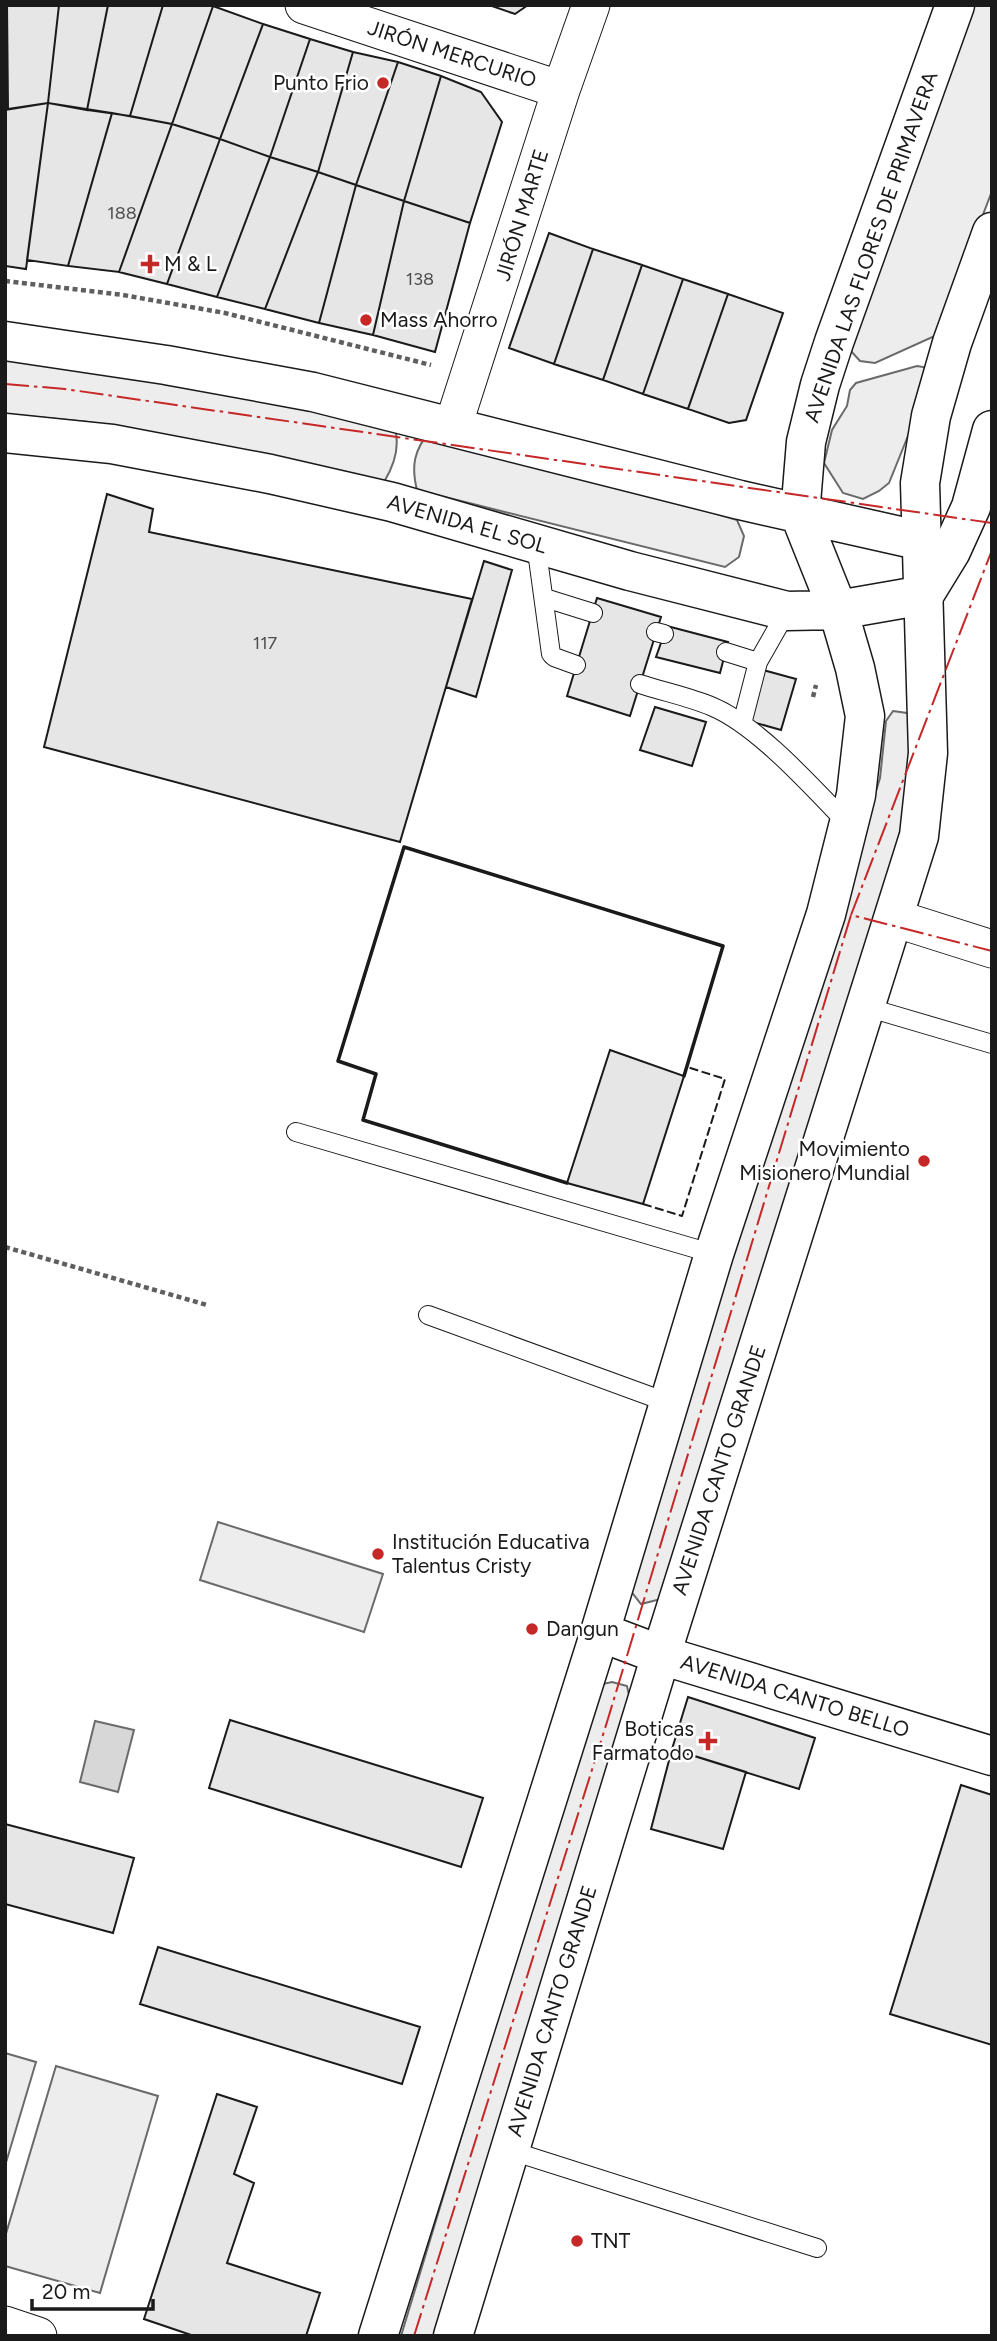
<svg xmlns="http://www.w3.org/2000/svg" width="997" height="2341" font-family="Figtree,sans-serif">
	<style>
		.green { fill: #ededed; stroke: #6a6a6a; stroke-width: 2 }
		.water { fill: #d7d7d7; stroke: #6a6a6a; stroke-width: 2 }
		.building { fill: #e6e6e6; stroke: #1a1a1a; stroke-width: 2 }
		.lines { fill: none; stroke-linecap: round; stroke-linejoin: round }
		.lane-casing { stroke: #1a1a1a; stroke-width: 20 }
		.street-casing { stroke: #1a1a1a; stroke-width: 39 }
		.secondary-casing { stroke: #1a1a1a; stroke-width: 41 }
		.primary-casing { stroke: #1a1a1a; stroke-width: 41 }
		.path { stroke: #5f5f5f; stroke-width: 4.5; stroke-dasharray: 5 3.5; stroke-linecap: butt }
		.lane { stroke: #fff; stroke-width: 18 }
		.street { stroke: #fff; stroke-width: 37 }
		.secondary { stroke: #fff; stroke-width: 38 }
		.primary { stroke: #fff; stroke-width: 38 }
		.fence { stroke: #1a1a1a; stroke-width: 2; stroke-dasharray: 9 3.5; stroke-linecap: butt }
		.wall { stroke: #1a1a1a; stroke-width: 3.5 }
		.power { stroke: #c62828; stroke-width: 2; stroke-dasharray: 24 5 3.5 5; stroke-linecap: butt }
		.poi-dot { fill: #c62828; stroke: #fff; stroke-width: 2.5 }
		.labels { text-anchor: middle; stroke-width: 5; stroke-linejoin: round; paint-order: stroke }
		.number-label { font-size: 18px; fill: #4d4d4d }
		.street-label { font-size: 21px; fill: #1a1a1a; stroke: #fff }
		.poi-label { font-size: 21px; fill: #1a1a1a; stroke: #fff; text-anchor: start }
	</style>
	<rect width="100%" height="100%" fill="#fff"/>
	<path class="green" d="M 970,5 L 992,5 L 992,191 L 937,335 L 875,363 L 860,361 L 850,350 Z
		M 5,359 L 161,375 L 393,423 C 401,443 395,464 384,482 L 299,462 L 88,422 L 5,414 Z
		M 917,366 L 929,368 L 916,416 L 889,483 L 879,491 L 863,499 L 843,493 L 824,463 L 832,430 L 847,406 L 850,390 L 856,383 Z
		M 430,431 L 737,520 L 744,536 L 739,557 L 725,567 L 417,490 C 411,466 414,450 430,431 Z
		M 893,711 L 907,713 L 917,727 L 911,786 L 897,844 L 661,1599 L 641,1604 L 630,1590 L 880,778 L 886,721 Z
		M 218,1522 L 383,1574 L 364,1632 L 200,1580 Z
		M 612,1682 L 627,1686 L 631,1704 L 441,2336 L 401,2336 L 598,1685 Z
		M 5,2053 L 36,2062 L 5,2166 Z
		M 56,2066 L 158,2096 L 100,2293 L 5,2266 L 5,2237 Z"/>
	<path class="water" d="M 95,1721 L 134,1730 L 118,1792 L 80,1782 Z"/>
	<path class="building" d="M 5,5 L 7,5 L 8,109 L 5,110 Z
		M 7,5 L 59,5 L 48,103 L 8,109 Z
		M 59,5 L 108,5 L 87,110 L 48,103 Z
		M 108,5 L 163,5 L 130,116 L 87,110 Z
		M 163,5 L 213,6 L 172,124 L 130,116 Z
		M 489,5 L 528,5 L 515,14 Z
		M 213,6 L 263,24 L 220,139 L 172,124 Z
		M 263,24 L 310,39 L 270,157 L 220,139 Z
		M 310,39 L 353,52 L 318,172 L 270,157 Z
		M 353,52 L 398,62 L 356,185 L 318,172 Z
		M 398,62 L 441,76 L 404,201 L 356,185 Z
		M 441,76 L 481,92 L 502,122 L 470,223 L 404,201 Z
		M 48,103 L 112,113 L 68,266 L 27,260 Z
		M 48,103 L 26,269 L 5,266 L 5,110 Z
		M 112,113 L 172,124 L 119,272 L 68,266 Z
		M 172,124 L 220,139 L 167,284 L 119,272 Z
		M 220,139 L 270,157 L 217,297 L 167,284 Z
		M 270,157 L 318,172 L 265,309 L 217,297 Z
		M 318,172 L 356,185 L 319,323 L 265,309 Z
		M 356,185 L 404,201 L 373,335 L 319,323 Z
		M 404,201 L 470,223 L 435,352 L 373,335 Z
		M 549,233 L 593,249 L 554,364 L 509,348 Z
		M 593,249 L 642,265 L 603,380 L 554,364 Z
		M 642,265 L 683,279 L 643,394 L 603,380 Z
		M 683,279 L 728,294 L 688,409 L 643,394 Z
		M 728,294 L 783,313 L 746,420 L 729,423 L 688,409 Z
		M 107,494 L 153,509 L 149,532 L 472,599 L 400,842 L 44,747 Z
		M 484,561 L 512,570 L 476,697 L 446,687 Z
		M 597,598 L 661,617 L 630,716 L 567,696 Z
		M 667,626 L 728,642 L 720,673 L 656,657 Z
		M 763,670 L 796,679 L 781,730 L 749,721 Z
		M 655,707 L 706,722 L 692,766 L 640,750 Z
		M 610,1050 L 684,1076 L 643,1204 L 567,1183 Z
		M 688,1697 L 815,1738 L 799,1789 L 672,1749 Z
		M 230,1720 L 483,1798 L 461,1867 L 209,1788 Z
		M 672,1749 L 746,1772 L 723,1849 L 651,1829 Z
		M 961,1785 L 992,1795 L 992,2045 L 890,2014 Z
		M 5,1824 L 134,1858 L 113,1933 L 5,1904 Z
		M 158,1947 L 420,2027 L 402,2084 L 140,2004 Z
		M 217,2094 L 257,2107 L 234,2174 L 254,2183 L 227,2263 L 320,2293 L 306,2336 L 194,2336 L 144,2319 Z"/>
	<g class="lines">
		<g class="lane-casing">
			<path id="lane" d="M 536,544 L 551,654 L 554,657 L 576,665
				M 545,598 L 593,613
				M 656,632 L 664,634
				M 726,652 L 758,662 L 787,611
				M 640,684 C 664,692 690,697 713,707 C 758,726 813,788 848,824
				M 742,724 L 758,662
				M 866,1007 L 992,1044
				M 296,1132 L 714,1254
				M 428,1315 L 669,1403
				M 509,2150 L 817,2248"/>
		</g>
		<g class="street-casing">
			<path id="street" d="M 304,5 L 561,90
				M 453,426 L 561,90 L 591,5
				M 894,918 L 992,949
				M 5,2325 L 38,2336"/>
		</g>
		<g class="secondary-casing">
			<path id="secondary" d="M 924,595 L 951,551 L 971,507 L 992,430
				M 600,1632 L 661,1655 L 992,1756"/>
		</g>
		<g class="primary-casing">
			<path id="primary" d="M 5,341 L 166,365 L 313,392 L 740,500 L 922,541
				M 5,433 L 112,444 L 270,474 L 392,502 L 630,571 L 787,611 L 838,610 L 924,595
				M 378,2336 L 600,1632 L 714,1254 L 826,914 L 856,795 L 865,716 L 855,668 L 838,610 L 800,515 L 806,442 L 820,385 L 834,342 L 955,5
				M 453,2336 L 661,1655 L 919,836 L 928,753 L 920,483 L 931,416 L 952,343 L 992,232"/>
		</g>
		<path class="path" d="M 5,281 L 123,295 L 225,313 L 431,365
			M 813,697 L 816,685
			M 5,1247 L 207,1305"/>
		<use href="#lane" class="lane"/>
		<use href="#street" class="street"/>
		<use href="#secondary" class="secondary"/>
		<use href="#primary" class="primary"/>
		<path class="fence" d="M 643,1204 L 682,1216 L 725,1079 L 687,1067"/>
		<path class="wall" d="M 567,1183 L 363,1120 L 376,1074 L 338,1061 L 404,847 L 723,946 L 684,1076"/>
		<path class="power" d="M 5,384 L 65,389 L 992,523
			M 851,915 L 992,550
			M 414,2336 L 607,1722 L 851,915 L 992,951"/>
	</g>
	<g class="poi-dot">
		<circle cx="383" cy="83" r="7"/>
		<path d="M146.5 253.5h7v7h7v7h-7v7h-7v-7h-7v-7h7z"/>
		<circle cx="366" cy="320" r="7"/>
		<circle cx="924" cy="1161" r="7"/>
		<circle cx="378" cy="1554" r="7"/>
		<circle cx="532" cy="1629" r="7"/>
		<path d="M704.5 1730.5h7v7h7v7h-7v7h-7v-7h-7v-7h7z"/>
		<circle cx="577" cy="2241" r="7"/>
	</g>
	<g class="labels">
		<g class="number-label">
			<text x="122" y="219">188</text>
			<text x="420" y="285">138</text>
			<text x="265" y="649">117</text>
		</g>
		<g class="street-label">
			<text transform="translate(452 54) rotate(18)" y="7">JIRÓN MERCURIO</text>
			<text transform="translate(522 215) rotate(-73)" y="7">JIRÓN MARTE</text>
			<text transform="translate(871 247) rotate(-71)" y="7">AVENIDA LAS FLORES DE PRIMAVERA</text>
			<text transform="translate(467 524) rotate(16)" y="7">AVENIDA EL SOL</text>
			<text transform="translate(719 1470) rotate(-72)" y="7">AVENIDA CANTO GRANDE</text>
			<text transform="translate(795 1696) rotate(17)" y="7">AVENIDA CANTO BELLO</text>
			<text transform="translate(552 2011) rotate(-73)" y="7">AVENIDA CANTO GRANDE</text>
		</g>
		<g class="poi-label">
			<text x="369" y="90" text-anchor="end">Punto Frio</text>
			<text x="164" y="271">M &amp; L</text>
			<text x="380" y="327">Mass Ahorro</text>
			<text x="910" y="1156" text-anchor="end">Movimiento<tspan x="910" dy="24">Misionero Mundial</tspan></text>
			<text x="392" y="1549">Institución Educativa<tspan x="392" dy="24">Talentus Cristy</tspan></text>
			<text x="546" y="1636">Dangun</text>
			<text x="694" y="1736" text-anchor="end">Boticas<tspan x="694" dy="24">Farmatodo</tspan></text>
			<text x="591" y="2248">TNT</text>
		</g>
	</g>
	<rect width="997" height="2341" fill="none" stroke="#1a1a1a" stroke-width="14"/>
	<path d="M32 2299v10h121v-10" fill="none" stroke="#1a1a1a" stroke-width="3.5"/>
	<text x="42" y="2299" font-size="21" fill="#1a1a1a" stroke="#ffffff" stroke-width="5" paint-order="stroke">20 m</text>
</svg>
